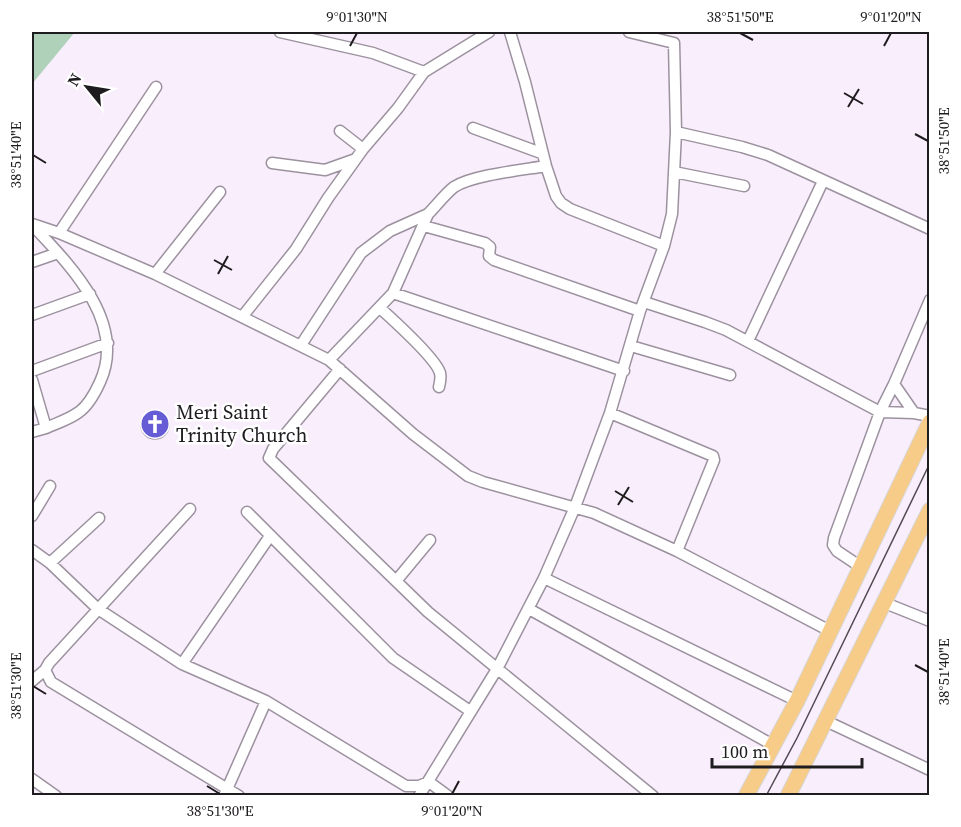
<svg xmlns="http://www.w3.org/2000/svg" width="961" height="827" font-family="'Source Serif 4',serif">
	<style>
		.green { fill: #afd1ba }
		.building { fill: #e9c9f2; stroke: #a399a6; stroke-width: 1.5 }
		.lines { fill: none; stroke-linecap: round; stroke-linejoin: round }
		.street-casing { stroke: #9c929f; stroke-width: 13 }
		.primary-casing { stroke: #d7d6d7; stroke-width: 17 }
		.street { stroke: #fff; stroke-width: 10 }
		.primary { stroke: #f7cc89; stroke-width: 15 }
		.tram { stroke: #504b51; stroke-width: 1.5 }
		.ticks { fill: none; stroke: #1f1c20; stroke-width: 2 }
		.labels { text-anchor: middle; stroke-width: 5; stroke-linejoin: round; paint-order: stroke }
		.poi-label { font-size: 20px; fill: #1f1c20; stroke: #fff; text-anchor: start }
		.neatline { fill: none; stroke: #1f1c20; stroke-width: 2 }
		.ticks-label { font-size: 15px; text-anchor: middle; fill: #1f1c20 }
	</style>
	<rect width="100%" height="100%" fill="#f9eefc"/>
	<path class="green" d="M 32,32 L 75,32 L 32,84 Z"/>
	<path class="building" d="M141 425a14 14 0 1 1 28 0a14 14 0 1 1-28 0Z"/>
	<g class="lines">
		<g class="street-casing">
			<path id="street" d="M 280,32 L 373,53 L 424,72 L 489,32
				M 510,32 L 525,82 L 546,166 L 556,196 L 561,203 L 570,209 L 664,246
				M 473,128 L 541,153
				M 340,131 L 363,149 L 398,108 L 424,72
				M 676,132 L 742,147 L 768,155 L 930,229
				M 272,163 L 325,170 L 356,159
				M 674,172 L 744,186
				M 428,214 C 436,206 445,194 454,187 C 473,175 522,170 546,166
				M 32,224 L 59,233 L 155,274 L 329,360 L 413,434 L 468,476 L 483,482 L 594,513 L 677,551 L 830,631
				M 424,226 L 485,243 L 490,247 L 489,256 L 494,260 L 640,311
				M 34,227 C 71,266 127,323 100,382 C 95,393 89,405 79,412 C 70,419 57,423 46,428
				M 59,233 L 156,87
				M 32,262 L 58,253
				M 155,274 L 220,192
				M 393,293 L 624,371
				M 644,302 L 705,322 L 726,330 L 880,412 L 914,413 L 930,416
				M 380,308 C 392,319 436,358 440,373 C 441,377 440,383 439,387
				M 32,315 L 90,294
				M 242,317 L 296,249 L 328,198 L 363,149
				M 748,341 L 823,181
				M 301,345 L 361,253 L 390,231 L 428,214 L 393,293 L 329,360
				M 631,346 L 730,375
				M 340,369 L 273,449 L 269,458 L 428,612 L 653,796
				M 32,371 L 108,343
				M 32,380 L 46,428 L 32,432
				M 894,384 L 914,413
				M 610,413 L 713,456 L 714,460 L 677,551
				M 190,509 L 49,663 L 45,670 L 51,682 L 239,796
				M 247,512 L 393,658 L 470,711
				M 32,516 L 50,486
				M 32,550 L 50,563 L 98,609 L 182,664 L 266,701 L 406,786 L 419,786 L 429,782 L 448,796
				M 50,563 L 99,518
				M 861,567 L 837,551 L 833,545 L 834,538 L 880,412 L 894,384 L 930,300
				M 544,578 L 797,701
				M 396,581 L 430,540
				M 885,603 L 930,621
				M 529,609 L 773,745
				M 182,664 L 270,536
				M 32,681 L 45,670
				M 826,721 L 930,770
				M 32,779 L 56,796
				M 224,796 L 266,701
				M 419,796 L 497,669 L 544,578 L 575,507 L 610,413 L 640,311 L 664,246 L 672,214 L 676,132 L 674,43 L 629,32"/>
		</g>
		<g class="primary-casing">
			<path id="primary" d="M 746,796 L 797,701 L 930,422
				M 788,796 L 930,510"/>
		</g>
		<use href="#street" class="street"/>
		<use href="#primary" class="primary"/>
		<path class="tram" d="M 766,796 L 797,738 L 930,463"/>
	</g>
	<path class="ticks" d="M 740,33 L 753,40M 350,46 L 357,33M 884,46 L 891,33M 844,93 L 863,104M 848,107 L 859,89M 915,134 L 928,141M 33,155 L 46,163M 214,260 L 232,270M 218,274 L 228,256M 615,491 L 633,502M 618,505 L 629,487M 915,665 L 928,672M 33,686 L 46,694M 207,786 L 220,794M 452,794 L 459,781"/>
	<defs>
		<g id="church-disc" transform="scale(1.5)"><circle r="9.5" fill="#655bd4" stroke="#fff"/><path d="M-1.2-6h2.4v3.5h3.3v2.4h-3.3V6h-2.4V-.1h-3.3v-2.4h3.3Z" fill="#fff"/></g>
	</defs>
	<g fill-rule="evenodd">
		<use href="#church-disc" x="155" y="424"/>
	</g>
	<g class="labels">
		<g class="poi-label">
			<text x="176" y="419">Meri Saint<tspan x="176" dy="23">Trinity Church</tspan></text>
		</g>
	</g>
	<rect width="961" height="827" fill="none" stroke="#ffffff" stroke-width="66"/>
	<g transform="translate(87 87) rotate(300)" stroke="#ffffff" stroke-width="4.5" paint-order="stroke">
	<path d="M0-4.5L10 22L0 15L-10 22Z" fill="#1f1c20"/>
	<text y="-9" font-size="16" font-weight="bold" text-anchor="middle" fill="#1f1c20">N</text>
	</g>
	<path d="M712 758v9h150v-9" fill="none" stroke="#1f1c20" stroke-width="3"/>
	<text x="721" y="758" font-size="18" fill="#1f1c20" stroke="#ffffff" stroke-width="4.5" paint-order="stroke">100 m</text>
	<rect x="33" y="33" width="895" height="761" class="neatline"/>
	<g class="ticks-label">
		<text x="357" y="22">9°01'30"N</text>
		<text x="740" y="22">38°51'50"E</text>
		<text x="891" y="22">9°01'20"N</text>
		<text transform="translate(944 141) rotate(-90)" y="5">38°51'50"E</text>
		<text transform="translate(16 155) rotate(-90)" y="5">38°51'40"E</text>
		<text transform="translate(944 672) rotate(-90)" y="5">38°51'40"E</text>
		<text transform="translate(16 686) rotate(-90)" y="5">38°51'30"E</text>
		<text x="220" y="816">38°51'30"E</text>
		<text x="452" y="816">9°01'20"N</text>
	</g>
</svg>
